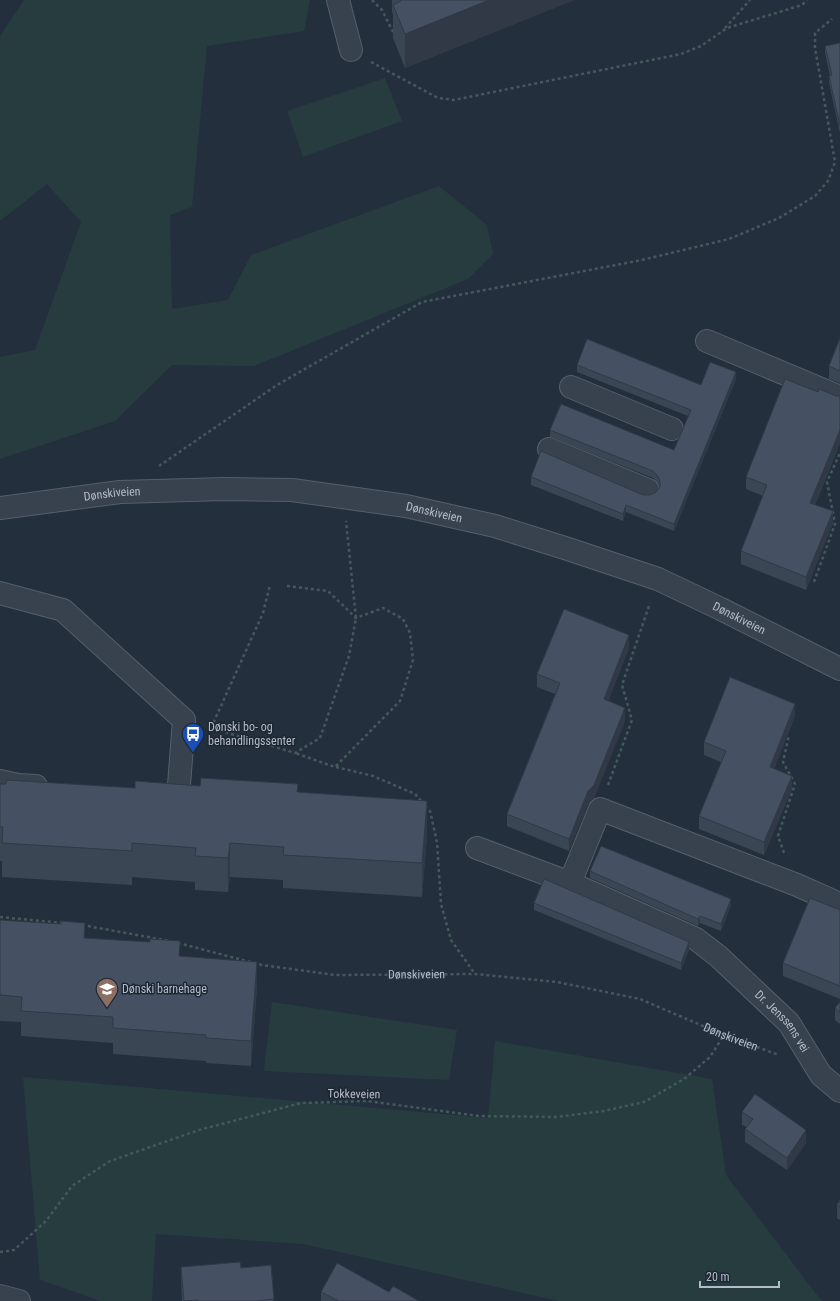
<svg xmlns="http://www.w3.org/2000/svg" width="840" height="1301" font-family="'Roboto Condensed',sans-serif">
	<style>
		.green { fill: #263c3f }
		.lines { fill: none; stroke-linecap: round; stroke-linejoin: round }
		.minor-casing { stroke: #565f6c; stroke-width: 24 }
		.path { stroke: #44595c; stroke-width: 2.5; stroke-dasharray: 3 3; stroke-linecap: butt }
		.minor { stroke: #38414e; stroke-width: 22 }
		.wall { fill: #3b4654 }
		.shaded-wall { fill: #303945 }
		.building { fill: #455162; stroke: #303945 }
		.labels { text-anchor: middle; stroke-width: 3; stroke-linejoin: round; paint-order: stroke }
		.street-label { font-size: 12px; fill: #b4bcc9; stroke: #1d2633 }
		.poi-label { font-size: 12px; fill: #b4bcc9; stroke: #1d2633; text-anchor: start }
	</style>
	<rect width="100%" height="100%" fill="#242f3e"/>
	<path class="green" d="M 24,0 L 310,0 L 304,31 L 207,46 L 192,207 L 170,215 L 172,309 L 228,300 L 251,255 L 439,186 L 487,225 L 493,254 L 468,279 L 254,366 L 172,365 L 115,421 L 0,459 L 0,357 L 35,350 L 81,222 L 47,184 L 0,221 L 0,36 Z
		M 385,78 L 402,121 L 303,157 L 287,111 Z
		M 272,1002 L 457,1030 L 449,1080 L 264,1071 Z
		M 495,1041 L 712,1079 L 726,1175 L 820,1299 L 823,1301 L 559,1301 L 303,1244 L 156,1234 L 152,1301 L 101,1301 L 40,1280 L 23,1077 L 488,1118 Z"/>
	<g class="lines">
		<g class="minor-casing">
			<g id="minor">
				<path d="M 338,0 L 351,50"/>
				<path d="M 707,341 L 840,397"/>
				<path d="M 571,387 L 672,429"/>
				<path d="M 549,449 L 648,490"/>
				<path id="s2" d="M 0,508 L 120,492 L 225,489 L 292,490 L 406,506 L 495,526 L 568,549 L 658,579 L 721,609 L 840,669"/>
				<path d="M 0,593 L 63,610 L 184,720 L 179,785 L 174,795 L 156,796"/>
				<path d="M 0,781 L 18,785 L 36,786"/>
				<path id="s3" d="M 477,848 L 570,883 L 696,939 L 718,956 L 789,1023 L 821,1075 L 840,1091"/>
				<path d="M 570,883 L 600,809 L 797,885 L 840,904"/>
				<path d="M 0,1296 L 19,1301"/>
			</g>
		</g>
		<g class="path">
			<path d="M 372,0 L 382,10 L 393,32"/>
			<path d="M 725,28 L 750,0"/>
			<path d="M 371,62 L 438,98 L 454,100 L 681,54 L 701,46 L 727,28 L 802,5 L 807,0"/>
			<path d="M 159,466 L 277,385 L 422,302 L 642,260 L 729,239 L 779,218 L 815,196 L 828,181 L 835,162 L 821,82 L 815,48 L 815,33 L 832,19"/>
			<path d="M 814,582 L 835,524 L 827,482 L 840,453"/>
			<path d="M 287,586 L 328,591 L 356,618 L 383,608 L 403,619 L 410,633 L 413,660 L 400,701 L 335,767 L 295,753"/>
			<path d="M 208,727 L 295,753 L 320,738 L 349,656 L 356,618 L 346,521"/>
			<path d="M 211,728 L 263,613 L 270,585"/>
			<path d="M 336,767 L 373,776 L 415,794 L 422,802"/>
			<path d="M 608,785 L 632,720 L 622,685 L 650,603"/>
			<path d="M 425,806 L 430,811 L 437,842 L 441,904 L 451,940 L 475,974"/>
			<path d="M 784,853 L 778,836 L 795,784 L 783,762 L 789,735"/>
			<path d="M 0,917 L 63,923"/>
			<path d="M 82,925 L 170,941"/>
			<path id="s1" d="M 178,943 L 262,965 L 335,975 L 475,974 L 557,982 L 640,999 L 724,1035 L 779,1055"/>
			<path d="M 0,1252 L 14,1250 L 46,1221 L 72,1186 L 110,1161 L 199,1130 L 301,1103 L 367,1101 L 479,1116 L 556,1117 L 604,1111 L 644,1102 L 684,1079 L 710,1057 L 724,1035"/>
		</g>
		<use href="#minor" class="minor"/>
	</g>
	<path class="wall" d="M 392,0 L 574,0 L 405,68 L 393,38 L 393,14 L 392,12 Z
		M 840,43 L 840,133 L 829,83 L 829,76 L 830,76 L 825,53 L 825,46 Z
		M 840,338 L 840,383 L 829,379 L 829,366 Z
		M 577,365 L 701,385 L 736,379 L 674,531 L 626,512 L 623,521 L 531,485 L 531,477 L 649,495 L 655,493 L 660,487 L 658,483 L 653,478 L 550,437 L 550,430 L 674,450 L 688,416 L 577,372 Z
		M 818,392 L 840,396 L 840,443 L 815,505 L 833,523 L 806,590 L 741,564 L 741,551 L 763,496 L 746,489 L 746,477 Z
		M 629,648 L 608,701 L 625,721 L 594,798 L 588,804 L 569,851 L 507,826 L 507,814 L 555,694 L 537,687 L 537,674 Z
		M 795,716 L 774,769 L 792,789 L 764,855 L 699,829 L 699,816 L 721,762 L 704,755 L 704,742 Z
		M 0,784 L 135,788 L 298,792 L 427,835 L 422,897 L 283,888 L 283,880 L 230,877 L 228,892 L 195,890 L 195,882 L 132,877 L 132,885 L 2,877 L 2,861 L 0,861 Z
		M 590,871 L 731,906 L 721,931 L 700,923 L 698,926 L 590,878 Z
		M 534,903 L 689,950 L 681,970 L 534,910 Z
		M 840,910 L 840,999 L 783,976 L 783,963 Z
		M 0,920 L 85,938 L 180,957 L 257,987 L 251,1066 L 206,1063 L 206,1061 L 113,1054 L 113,1043 L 21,1036 L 21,1022 L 0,1021 Z
		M 840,1002 L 840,1024 L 835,1020 L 835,1008 Z
		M 742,1112 L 806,1143 L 787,1170 L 745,1142 L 745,1129 L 747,1127 L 742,1125 Z
		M 840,1200 L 840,1220 L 837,1218 L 837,1205 Z
		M 271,1265 L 274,1301 L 182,1301 L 181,1280 L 181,1267 L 241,1268 Z
		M 321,1292 L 389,1292 L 419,1301 L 321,1301 Z"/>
	<path class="shaded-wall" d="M 489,0 L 574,0 L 405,68 L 405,34 Z
		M 736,372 L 736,379 L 674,531 L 674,524 Z
		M 840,430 L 840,443 L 810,516 L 810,503 Z
		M 626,505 L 626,512 L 623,521 L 623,514 Z
		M 833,511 L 833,523 L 806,590 L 806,577 Z
		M 629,635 L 629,648 L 604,712 L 604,699 Z
		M 795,704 L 795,716 L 770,780 L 770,767 Z
		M 625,708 L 625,721 L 594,798 L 588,804 L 569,851 L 569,839 L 588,791 Z
		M 792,776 L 792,789 L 764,855 L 764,842 Z
		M 427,801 L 427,835 L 422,897 L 422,863 Z
		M 230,843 L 230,877 L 228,892 L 228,858 Z
		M 731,899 L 731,906 L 721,931 L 721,924 Z
		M 700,916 L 700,923 L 698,926 L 698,919 Z
		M 689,942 L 689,950 L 681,970 L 681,963 Z
		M 257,962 L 257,987 L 251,1066 L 251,1041 Z
		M 806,1130 L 806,1143 L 787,1170 L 787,1158 Z"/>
	<path class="building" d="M 401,0 L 489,0 L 405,34 L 393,5 L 401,1 Z
		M 840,43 L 840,126 L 829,76 L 832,75 L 825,46 Z
		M 840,338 L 840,371 L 829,366 Z
		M 587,339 L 701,385 L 710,362 L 736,372 L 674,524 L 626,505 L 623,514 L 531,477 L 541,451 L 643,495 L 649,495 L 655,493 L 660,487 L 660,481 L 658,476 L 653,471 L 550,430 L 561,404 L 674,450 L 691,410 L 577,365 Z
		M 785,379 L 818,392 L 819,389 L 836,396 L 840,396 L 840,430 L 810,503 L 833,511 L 806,577 L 741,551 L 767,485 L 746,477 Z
		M 564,609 L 629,635 L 604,699 L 625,708 L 594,785 L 588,791 L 569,839 L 507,814 L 560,683 L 537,674 Z
		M 730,677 L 795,704 L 770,767 L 792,776 L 764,842 L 699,816 L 726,751 L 704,742 Z
		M 201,778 L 298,784 L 297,792 L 427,801 L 422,863 L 283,855 L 284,847 L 230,843 L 228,858 L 195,856 L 196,848 L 132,843 L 132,851 L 2,843 L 3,827 L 0,827 L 0,784 L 6,784 L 7,780 L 135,788 L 135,781 L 200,786 Z
		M 601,846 L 731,899 L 721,924 L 700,916 L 698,919 L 590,871 Z
		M 544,879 L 565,888 L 689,942 L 681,963 L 534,903 Z
		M 810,898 L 840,910 L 840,986 L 783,963 Z
		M 0,920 L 61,924 L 61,921 L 85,923 L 84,938 L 150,942 L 150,939 L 180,941 L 179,956 L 257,962 L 251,1041 L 206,1038 L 206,1035 L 113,1028 L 113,1017 L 21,1011 L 22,997 L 0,995 Z
		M 840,1002 L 840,1012 L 835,1008 Z
		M 755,1094 L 806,1130 L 787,1158 L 745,1129 L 753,1119 L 742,1112 Z
		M 840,1200 L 840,1207 L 837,1205 Z
		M 240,1262 L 241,1268 L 271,1265 L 274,1299 L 257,1301 L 198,1301 L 198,1300 L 184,1301 L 181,1267 Z
		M 337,1263 L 389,1292 L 393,1286 L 419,1301 L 337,1301 L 337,1300 L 321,1292 Z"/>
	<defs>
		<g id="bus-pin" transform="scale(1.15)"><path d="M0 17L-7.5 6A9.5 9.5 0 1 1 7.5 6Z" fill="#1a4fb4" stroke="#1d2633"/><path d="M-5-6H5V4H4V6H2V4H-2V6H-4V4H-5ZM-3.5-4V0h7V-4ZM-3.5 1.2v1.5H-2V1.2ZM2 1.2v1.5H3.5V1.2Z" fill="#fff"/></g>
		<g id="school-pin" transform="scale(1.15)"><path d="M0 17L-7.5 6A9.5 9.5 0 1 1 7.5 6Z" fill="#8d6e63" stroke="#1d2633"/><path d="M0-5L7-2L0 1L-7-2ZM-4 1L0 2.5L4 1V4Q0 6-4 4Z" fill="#fff"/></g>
	</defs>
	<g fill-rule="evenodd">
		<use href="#bus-pin" x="193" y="734"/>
		<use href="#school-pin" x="107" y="989"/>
	</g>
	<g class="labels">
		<g class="street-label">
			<text dy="4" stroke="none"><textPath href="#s2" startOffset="113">Dønskiveien</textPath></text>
			<text dy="4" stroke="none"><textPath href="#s2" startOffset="437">Dønskiveien</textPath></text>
			<text dy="4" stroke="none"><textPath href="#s2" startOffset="761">Dønskiveien</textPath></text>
			<text dy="4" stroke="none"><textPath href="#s1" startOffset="242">Dønskiveien</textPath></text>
			<text dy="4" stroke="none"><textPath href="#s3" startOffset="357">Dr. Jenssens vei</textPath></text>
			<text dy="4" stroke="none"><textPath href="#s1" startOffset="566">Dønskiveien</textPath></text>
			<text transform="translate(354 1094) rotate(1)" y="4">Tokkeveien</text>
		</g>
		<g class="poi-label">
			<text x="208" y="731">Dønski bo- og<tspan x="208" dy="14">behandlingssenter</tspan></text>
			<text x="122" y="993">Dønski barnehage</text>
		</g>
	</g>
	<path d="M700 1281v6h79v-6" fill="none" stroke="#b4bcc9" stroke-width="2"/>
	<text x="706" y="1281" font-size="12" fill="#b4bcc9" stroke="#1d2633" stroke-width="3" paint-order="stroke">20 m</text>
</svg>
